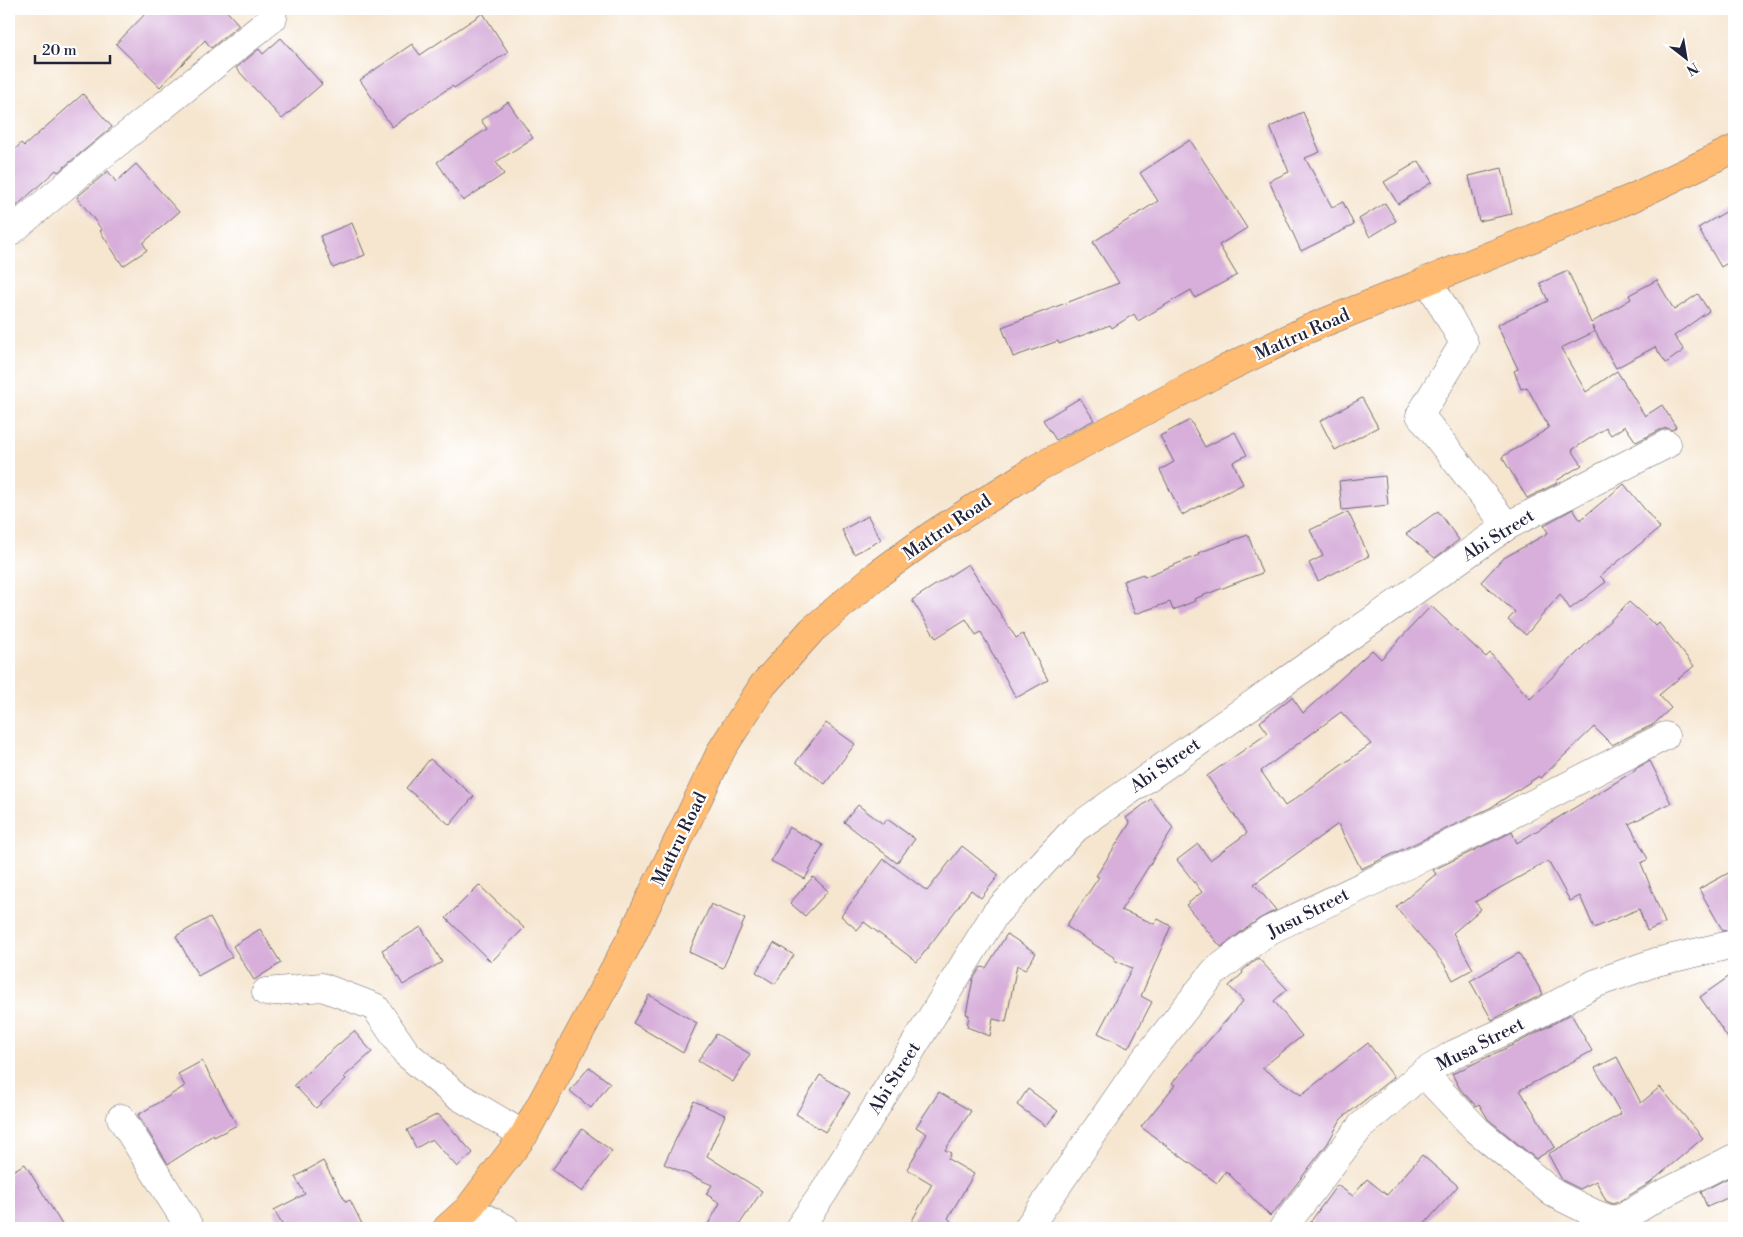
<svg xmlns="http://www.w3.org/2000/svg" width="1743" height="1237" font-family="'Libre Bodoni',serif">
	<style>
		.building { fill: #d7afda; fill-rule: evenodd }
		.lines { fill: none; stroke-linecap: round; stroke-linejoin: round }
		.minor-casing { stroke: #6c676f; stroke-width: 29 }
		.major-casing { stroke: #6c676f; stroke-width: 29 }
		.minor { stroke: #fff; stroke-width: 28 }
		.major { stroke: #ffbb71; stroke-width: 28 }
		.labels { text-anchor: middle; stroke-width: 4.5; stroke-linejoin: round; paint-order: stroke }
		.street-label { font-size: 18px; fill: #22223b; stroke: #fff }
	</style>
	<rect width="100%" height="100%" fill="#fff"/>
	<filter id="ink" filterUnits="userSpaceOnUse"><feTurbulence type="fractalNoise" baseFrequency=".02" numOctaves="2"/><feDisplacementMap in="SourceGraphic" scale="10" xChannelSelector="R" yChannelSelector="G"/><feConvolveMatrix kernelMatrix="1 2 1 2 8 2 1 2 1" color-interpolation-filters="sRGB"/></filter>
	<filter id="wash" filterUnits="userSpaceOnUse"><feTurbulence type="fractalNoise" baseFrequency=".0096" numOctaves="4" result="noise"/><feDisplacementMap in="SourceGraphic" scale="20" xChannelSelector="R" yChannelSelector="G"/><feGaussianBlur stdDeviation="1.12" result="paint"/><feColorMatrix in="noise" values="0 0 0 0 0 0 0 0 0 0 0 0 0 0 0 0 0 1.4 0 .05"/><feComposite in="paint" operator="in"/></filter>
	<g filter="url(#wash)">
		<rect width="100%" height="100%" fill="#f6e6d0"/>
		<g id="blocks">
			<path class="building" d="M 150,9 L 225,9 L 239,25 L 211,48 L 205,40 L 160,87 L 116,44 Z
				M 483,13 L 508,52 L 454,88 L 452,86 L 392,127 L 360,80 L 412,44 L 420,55 Z
				M 281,38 L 322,84 L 282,119 L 236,68 L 259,49 L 263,54 Z
				M 83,94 L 112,127 L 58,172 L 56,170 L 9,213 L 9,156 L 21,143 L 24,146 Z
				M 508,102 L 533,138 L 496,162 L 504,174 L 463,201 L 437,162 L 487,129 L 481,120 Z
				M 1303,112 L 1320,152 L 1305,158 L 1332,207 L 1343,202 L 1354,225 L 1301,251 L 1269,181 L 1289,172 L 1270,127 Z
				M 1190,140 L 1247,228 L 1219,245 L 1237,275 L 1195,298 L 1191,290 L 1138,321 L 1134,314 L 1112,328 L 1110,325 L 1059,344 L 1058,341 L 1013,357 L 1002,327 L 1119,283 L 1093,242 L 1158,201 L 1140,173 Z
				M 1419,161 L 1432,182 L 1398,204 L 1384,182 Z
				M 136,164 L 179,212 L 143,243 L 147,250 L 123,266 L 100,231 L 102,230 L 77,197 L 108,171 L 116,182 Z
				M 1502,168 L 1512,214 L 1479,221 L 1469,176 Z
				M 1385,203 L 1396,221 L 1370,237 L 1359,219 Z
				M 1734,207 L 1734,259 L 1721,267 L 1698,228 Z
				M 352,223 L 365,255 L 333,268 L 320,236 Z
				M 1568,271 L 1591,323 L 1631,299 L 1629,295 L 1657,280 L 1674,310 L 1698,294 L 1709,311 L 1674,336 L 1684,350 L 1666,363 L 1655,347 L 1616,368 L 1592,326 L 1594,332 L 1561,348 L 1586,392 L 1617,371 L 1645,416 L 1662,405 L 1676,427 L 1672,430 L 1667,428 L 1660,430 L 1636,442 L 1625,426 L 1611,435 L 1606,428 L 1572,450 L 1582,465 L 1556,481 L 1557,483 L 1527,498 L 1502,457 L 1549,428 L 1527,387 L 1521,389 L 1514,371 L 1518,369 L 1497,325 L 1548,301 L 1540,283 Z
				M 1080,398 L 1094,420 L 1056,440 L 1043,420 Z
				M 1362,398 L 1378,427 L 1335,450 L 1320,421 Z
				M 1190,420 L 1205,447 L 1235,432 L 1247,455 L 1233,462 L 1243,484 L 1182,515 L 1160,470 L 1174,462 L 1160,436 Z
				M 1385,476 L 1388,505 L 1342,510 L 1339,481 Z
				M 1624,484 L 1660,528 L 1600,576 L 1606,582 L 1570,609 L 1560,594 L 1526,635 L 1508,620 L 1515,612 L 1481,582 L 1502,559 L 1548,533 L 1544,525 L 1573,509 L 1580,520 Z
				M 1438,511 L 1459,540 L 1435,558 L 1406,534 Z
				M 1348,512 L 1369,556 L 1318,581 L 1309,563 L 1323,556 L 1310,530 Z
				M 868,516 L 881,540 L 854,554 L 842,530 Z
				M 1248,535 L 1262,573 L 1194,599 L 1195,601 L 1173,610 L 1170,602 L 1135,614 L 1123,581 L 1143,574 L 1144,577 L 1199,555 L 1198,553 Z
				M 968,564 L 1016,638 L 1023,634 L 1048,680 L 1016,698 L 981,632 L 976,635 L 966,619 L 936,638 L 912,600 Z
				M 1629,602 L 1656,626 L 1659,623 L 1694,666 L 1659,695 L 1671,708 L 1654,724 L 1612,745 L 1594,727 L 1541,778 L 1539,776 L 1490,808 L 1361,869 L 1338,824 L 1254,884 L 1276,910 L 1259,919 L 1221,947 L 1186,905 L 1202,892 L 1177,860 L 1198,844 L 1210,860 L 1247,833 L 1207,776 L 1268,733 L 1260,722 L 1292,697 L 1303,713 L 1372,650 L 1381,659 L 1431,606 L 1486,657 L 1490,653 L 1530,699 ZM 1341,712 L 1371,744 L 1285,806 L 1261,771 Z
				M 826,723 L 855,744 L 825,784 L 796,762 Z
				M 430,759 L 474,796 L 450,825 L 406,788 Z
				M 1650,761 L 1671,803 L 1629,824 L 1648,859 L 1641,863 L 1665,923 L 1647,931 L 1639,909 L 1594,928 L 1580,896 L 1570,901 L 1548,861 L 1475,902 L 1481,909 L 1453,933 L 1473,969 L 1453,980 L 1444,964 L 1396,907 L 1436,874 L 1433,870 L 1512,832 L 1517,843 L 1636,770 L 1635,769 Z
				M 1151,799 L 1173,828 L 1121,910 L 1155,924 L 1158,919 L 1171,926 L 1141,996 L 1152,1002 L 1128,1048 L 1098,1033 L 1132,968 L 1114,960 L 1115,958 L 1066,926 L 1099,877 L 1096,876 L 1130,823 L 1126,818 Z
				M 858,805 L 883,824 L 887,819 L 915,839 L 897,863 L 844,822 Z
				M 789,827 L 823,845 L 805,879 L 771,861 Z
				M 962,846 L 999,875 L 981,898 L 971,890 L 917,962 L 864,922 L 857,930 L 841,916 L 884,859 L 927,891 Z
				M 1734,870 L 1734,929 L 1723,931 L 1699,889 Z
				M 813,877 L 828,891 L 805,916 L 790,903 Z
				M 479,885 L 524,928 L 491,962 L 446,918 Z
				M 711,904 L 745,919 L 723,968 L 689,952 Z
				M 210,917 L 232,957 L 198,976 L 176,936 Z
				M 421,927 L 442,962 L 403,985 L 382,950 Z
				M 260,929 L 281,963 L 254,980 L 233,946 Z
				M 1007,934 L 1036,953 L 1025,970 L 1017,965 L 1006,1022 L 993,1019 L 990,1036 L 967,1027 L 969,1015 L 966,1014 L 973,979 L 981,967 L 986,968 Z
				M 774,943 L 794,955 L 775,984 L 756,972 Z
				M 1519,953 L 1543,994 L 1492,1020 L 1470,981 Z
				M 1258,958 L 1287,989 L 1274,1001 L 1302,1036 L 1262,1068 L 1301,1095 L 1368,1043 L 1394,1077 L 1341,1119 L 1328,1143 L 1281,1204 L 1270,1216 L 1226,1171 L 1217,1183 L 1141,1127 L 1175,1085 L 1172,1083 L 1243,1001 L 1229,986 L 1243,973 L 1242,971 Z
				M 1734,973 L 1734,1047 L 1700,997 Z
				M 649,995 L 697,1023 L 683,1053 L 633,1023 Z
				M 1571,1014 L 1592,1051 L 1520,1090 L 1555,1147 L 1536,1159 L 1488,1119 L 1479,1104 L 1476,1106 L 1460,1089 L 1452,1074 L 1521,1041 Z
				M 354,1031 L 372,1052 L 344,1077 L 346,1079 L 316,1108 L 294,1085 L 324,1057 Z
				M 716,1034 L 750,1054 L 733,1082 L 698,1061 Z
				M 1617,1057 L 1641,1103 L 1660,1087 L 1703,1138 L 1650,1183 L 1618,1202 L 1613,1204 L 1606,1201 L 1596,1181 L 1580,1189 L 1562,1180 L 1548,1154 L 1621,1114 L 1595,1068 Z
				M 202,1061 L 237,1125 L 214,1137 L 213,1135 L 168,1164 L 138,1115 L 185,1086 L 178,1074 Z
				M 589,1067 L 610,1083 L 591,1108 L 570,1091 Z
				M 820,1075 L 850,1093 L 825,1132 L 796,1114 Z
				M 1028,1089 L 1058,1111 L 1046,1126 L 1017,1105 Z
				M 939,1092 L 971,1111 L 945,1150 L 951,1153 L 948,1159 L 974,1174 L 948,1218 L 957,1228 L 908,1228 L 932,1184 L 907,1169 L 927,1134 L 916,1127 Z
				M 694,1101 L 725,1115 L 707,1156 L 762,1191 L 737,1228 L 706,1228 L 720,1203 L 706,1194 L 712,1185 L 664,1164 Z
				M 438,1114 L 473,1153 L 457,1167 L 432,1139 L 416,1148 L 407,1130 Z
				M 582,1129 L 612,1151 L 582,1192 L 552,1170 Z
				M 1422,1155 L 1458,1186 L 1421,1228 L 1306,1228 L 1337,1185 L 1353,1196 L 1367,1179 L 1387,1195 Z
				M 323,1161 L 346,1202 L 350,1200 L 364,1228 L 284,1228 L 274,1210 L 305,1194 L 295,1177 Z
				M 25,1164 L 64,1228 L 9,1228 L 9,1173 Z
				M 1728,1178 L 1734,1195 L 1707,1207 L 1701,1192 Z"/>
		</g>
	</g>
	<g filter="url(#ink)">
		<use href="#blocks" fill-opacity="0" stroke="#6c676f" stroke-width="1"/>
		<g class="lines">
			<g class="minor-casing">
				<path id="minor" d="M 9,233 L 101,156 L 273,18
					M 1428,280 L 1464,343 L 1420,415 L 1507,526
					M 266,992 L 322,987 L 375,1007 L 407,1054 L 455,1094 L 524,1135
					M 1423,1073 L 1477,1130 L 1553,1193 L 1595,1214 L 1612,1220 L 1624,1217 L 1659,1196 L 1734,1158
					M 121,1118 L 190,1228
					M 468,1209 L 505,1228
					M 799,1228 L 824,1192 L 995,914 L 1076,828 L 1507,526 L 1667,444
					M 1028,1228 L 1139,1067 L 1214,972 L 1268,931 L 1497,822 L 1665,736
					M 1283,1228 L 1361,1126 L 1423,1073 L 1454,1054 L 1514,1027 L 1594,984 L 1656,962 L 1734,944"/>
			</g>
			<g class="major-casing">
				<path id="major" d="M 447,1228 L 468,1209 L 524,1135 L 630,940 L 722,749 L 763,685 L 812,630 L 878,574 L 933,534 L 1037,468 L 1217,373 L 1308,329 L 1630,199 L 1734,149"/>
			</g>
			<use href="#minor" class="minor"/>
			<use href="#major" class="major"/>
		</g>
	</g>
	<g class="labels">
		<g class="street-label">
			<text transform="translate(1302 334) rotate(-24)" y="6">Mattru Road</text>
			<text transform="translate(947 527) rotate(-34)" y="6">Mattru Road</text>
			<text transform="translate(1498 535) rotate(-32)" y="6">Abi Street</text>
			<text transform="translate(1165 765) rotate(-35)" y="6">Abi Street</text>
			<text transform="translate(679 839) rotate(-64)" y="6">Mattru Road</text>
			<text transform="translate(1308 913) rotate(-27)" y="6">Jusu Street</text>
			<text transform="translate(1480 1044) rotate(-27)" y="6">Musa Street</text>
			<text transform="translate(894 1078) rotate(-58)" y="6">Abi Street</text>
		</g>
	</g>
	<rect width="1743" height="1237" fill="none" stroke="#fff" stroke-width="30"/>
	<g transform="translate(1686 58) rotate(149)" stroke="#ffffff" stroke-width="4" paint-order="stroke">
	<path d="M0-4L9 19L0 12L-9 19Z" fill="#22223b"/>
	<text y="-8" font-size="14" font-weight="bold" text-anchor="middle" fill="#22223b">N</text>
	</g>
	<path d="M35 55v8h75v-8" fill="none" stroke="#22223b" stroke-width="2.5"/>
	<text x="42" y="55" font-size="15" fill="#22223b" stroke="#ffffff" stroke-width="4" paint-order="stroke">20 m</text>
</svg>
